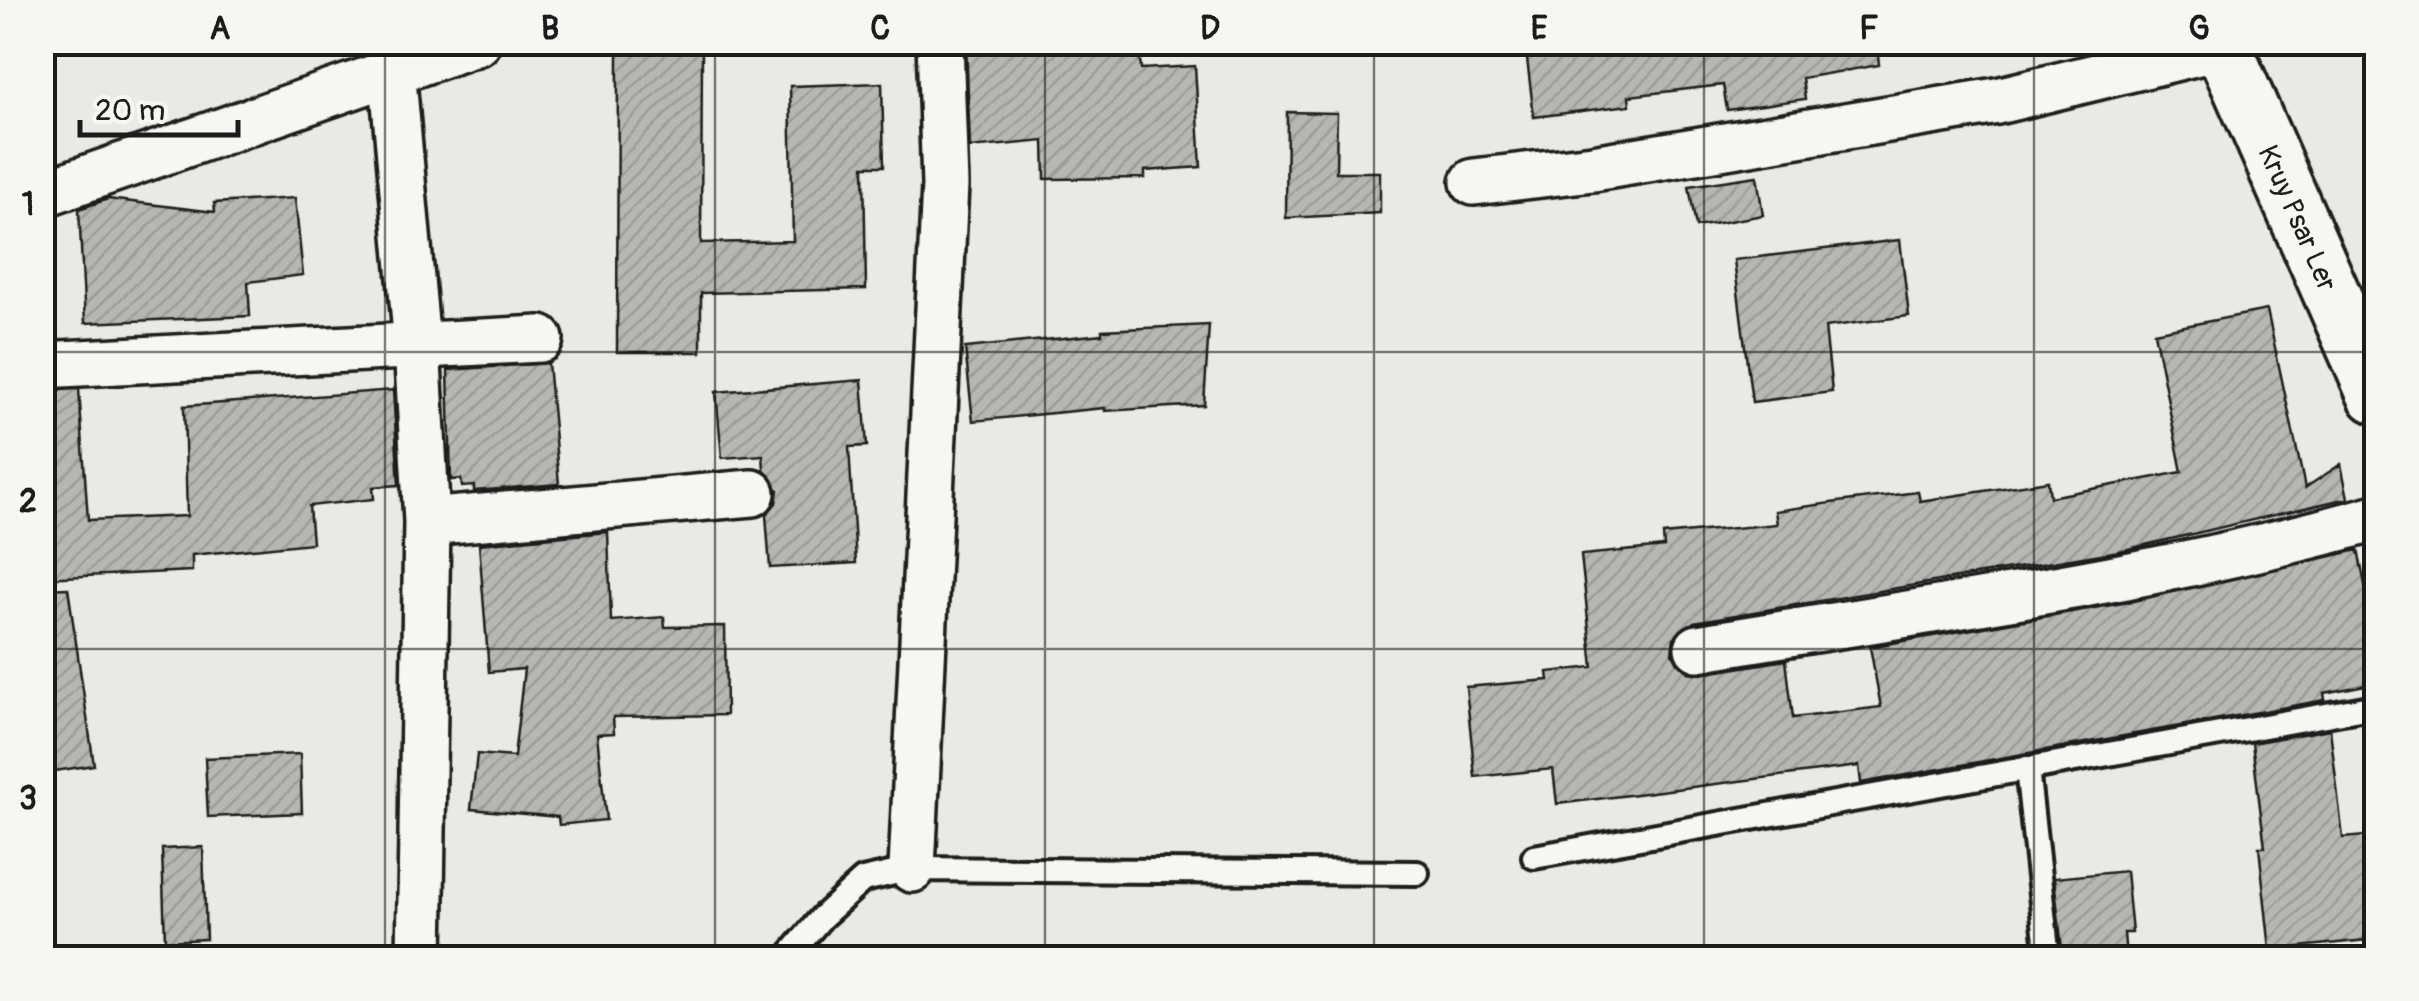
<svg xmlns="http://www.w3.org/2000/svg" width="2419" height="1001" font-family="Pangolin,sans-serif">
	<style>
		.building { fill: url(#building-hatch); stroke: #1c1c1c; stroke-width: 2.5 }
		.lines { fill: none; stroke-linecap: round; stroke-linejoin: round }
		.service-casing { stroke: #1c1c1c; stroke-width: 30 }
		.minor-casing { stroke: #1c1c1c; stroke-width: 52 }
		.tertiary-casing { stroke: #1c1c1c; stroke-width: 62 }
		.service { stroke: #f6f6f2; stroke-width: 22 }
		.minor { stroke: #f6f6f2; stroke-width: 45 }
		.tertiary { stroke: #f6f6f2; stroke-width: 55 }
		.grid { fill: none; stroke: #1c1c1c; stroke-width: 2.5; stroke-opacity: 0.55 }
		.labels { text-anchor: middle; stroke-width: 8; stroke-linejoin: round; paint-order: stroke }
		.street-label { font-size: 28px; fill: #1c1c1c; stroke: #f6f6f2 }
		.neatline { fill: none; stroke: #1c1c1c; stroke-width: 4 }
		.grid-label { font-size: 32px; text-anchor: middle; font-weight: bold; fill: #1c1c1c }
	</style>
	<defs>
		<pattern id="building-hatch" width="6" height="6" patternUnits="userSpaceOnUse" patternTransform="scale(2.5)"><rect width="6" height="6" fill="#b6b6b3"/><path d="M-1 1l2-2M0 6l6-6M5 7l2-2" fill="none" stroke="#9c9c99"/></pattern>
	</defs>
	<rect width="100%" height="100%" fill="#e9e9e5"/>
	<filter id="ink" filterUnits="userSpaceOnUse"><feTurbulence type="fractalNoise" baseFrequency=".01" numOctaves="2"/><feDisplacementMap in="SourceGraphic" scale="20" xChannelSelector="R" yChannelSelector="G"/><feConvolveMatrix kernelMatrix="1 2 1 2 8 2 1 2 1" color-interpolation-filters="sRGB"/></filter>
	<g filter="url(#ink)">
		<path class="building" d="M 966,42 L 1138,42 L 1141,69 L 1195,66 L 1201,167 L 1145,171 L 1145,178 L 1045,179 L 1044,141 L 970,148 Z
			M 1525,42 L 1877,42 L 1879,65 L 1802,78 L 1805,99 L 1727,110 L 1723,85 L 1629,96 L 1630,105 L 1534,117 Z
			M 618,49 L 702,50 L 701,243 L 793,241 L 790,86 L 882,83 L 884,166 L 864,166 L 866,289 L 701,293 L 701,352 L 617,352 Z
			M 1287,112 L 1337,113 L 1336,172 L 1380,172 L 1380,213 L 1286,218 Z
			M 1757,176 L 1763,215 L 1696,227 L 1689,186 Z
			M 295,198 L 303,275 L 248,282 L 250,316 L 85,323 L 79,209 L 108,199 L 215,212 L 214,203 Z
			M 1900,240 L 1909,316 L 1825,327 L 1832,392 L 1752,402 L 1734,260 Z
			M 2267,310 L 2305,488 L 2341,464 L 2348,498 L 2119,551 L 1694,622 L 1674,638 L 1672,653 L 1688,672 L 1701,674 L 1786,660 L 1793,718 L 1881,707 L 1870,647 L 2129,602 L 2358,550 L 2376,640 L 2376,683 L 2324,693 L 2325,700 L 1861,783 L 1859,766 L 1557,804 L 1553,769 L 1475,777 L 1466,687 L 1549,680 L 1548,672 L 1593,667 L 1581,555 L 1664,547 L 1663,535 L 1777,524 L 1775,511 L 1838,502 L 1918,492 L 1920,501 L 2048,481 L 2050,497 L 2182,472 L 2154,332 Z
			M 1209,325 L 1204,405 L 1105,411 L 1105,408 L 973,421 L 965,348 L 1102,334 L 1102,330 Z
			M 548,363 L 559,484 L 474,491 L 474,486 L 462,487 L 461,479 L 451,480 L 448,370 Z
			M 862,380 L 867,446 L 849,447 L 856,563 L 770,568 L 766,515 L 776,503 L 778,490 L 764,470 L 763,455 L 722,458 L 716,392 Z
			M 79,389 L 88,520 L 187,516 L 184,406 L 393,390 L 399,485 L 373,487 L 374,499 L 309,506 L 312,543 L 192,555 L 192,571 L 42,578 L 42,391 Z
			M 608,532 L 611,621 L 664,617 L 665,627 L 725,626 L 726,715 L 613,717 L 614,733 L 597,734 L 606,820 L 559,825 L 558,817 L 471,809 L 477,754 L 514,757 L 524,669 L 489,672 L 479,544 Z
			M 68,588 L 94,765 L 42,773 L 42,589 Z
			M 2330,729 L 2343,838 L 2376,835 L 2376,939 L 2270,950 L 2259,847 L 2265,847 L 2252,743 Z
			M 300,754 L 302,813 L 208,817 L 205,758 Z
			M 203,847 L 206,939 L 165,941 L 162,849 Z
			M 2126,871 L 2132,933 L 2124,933 L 2126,958 L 2063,958 L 2054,878 Z"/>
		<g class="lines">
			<g class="service-casing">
				<path id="service" d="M 2027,768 L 2048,958
					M 1534,857 L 2376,706
					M 787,958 L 822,917 L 863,880 L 912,869 L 1417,873"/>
			</g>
			<g class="minor-casing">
				<path id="minor" d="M 392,69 L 417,345 L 427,522 L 420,958
					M 1474,182 L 1593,168 L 1997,101 L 2223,46
					M 42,194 L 478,42
					M 42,365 L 540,339
					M 427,522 L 752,493
					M 1698,648 C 1925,610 2155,580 2376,518
					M 912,869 L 945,185 L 940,42"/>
			</g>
			<g class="tertiary-casing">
				<g id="tertiary">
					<path id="s1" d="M 2221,42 L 2376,395"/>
				</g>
			</g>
			<use href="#service" class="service"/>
			<use href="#minor" class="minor"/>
			<use href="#tertiary" class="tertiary"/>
		</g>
	</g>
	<path class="grid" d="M 385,42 L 385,958M 715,42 L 715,958M 1045,42 L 1045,958M 1374,42 L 1374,958M 1704,42 L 1704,958M 2034,42 L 2034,958M 42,352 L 2376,352M 42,649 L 2376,649"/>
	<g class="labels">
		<g class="street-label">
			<text dy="10" stroke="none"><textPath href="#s1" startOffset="192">Kruy Psar Ler</textPath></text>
		</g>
	</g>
	<rect width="2419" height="1001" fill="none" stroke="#f6f6f2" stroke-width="110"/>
	<path d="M80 120v15h158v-15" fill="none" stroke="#1c1c1c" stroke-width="5"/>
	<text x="95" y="120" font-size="30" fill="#1c1c1c" stroke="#f6f6f2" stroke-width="8" paint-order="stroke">20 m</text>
	<rect x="55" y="55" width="2309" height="891" class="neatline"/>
	<g class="grid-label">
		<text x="220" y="39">A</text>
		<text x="550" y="39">B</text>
		<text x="880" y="39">C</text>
		<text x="1210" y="39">D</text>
		<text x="1539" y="39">E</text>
		<text x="1869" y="39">F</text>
		<text x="2199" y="39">G</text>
		<text x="28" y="215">1</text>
		<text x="28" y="512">2</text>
		<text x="28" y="809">3</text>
	</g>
</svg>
